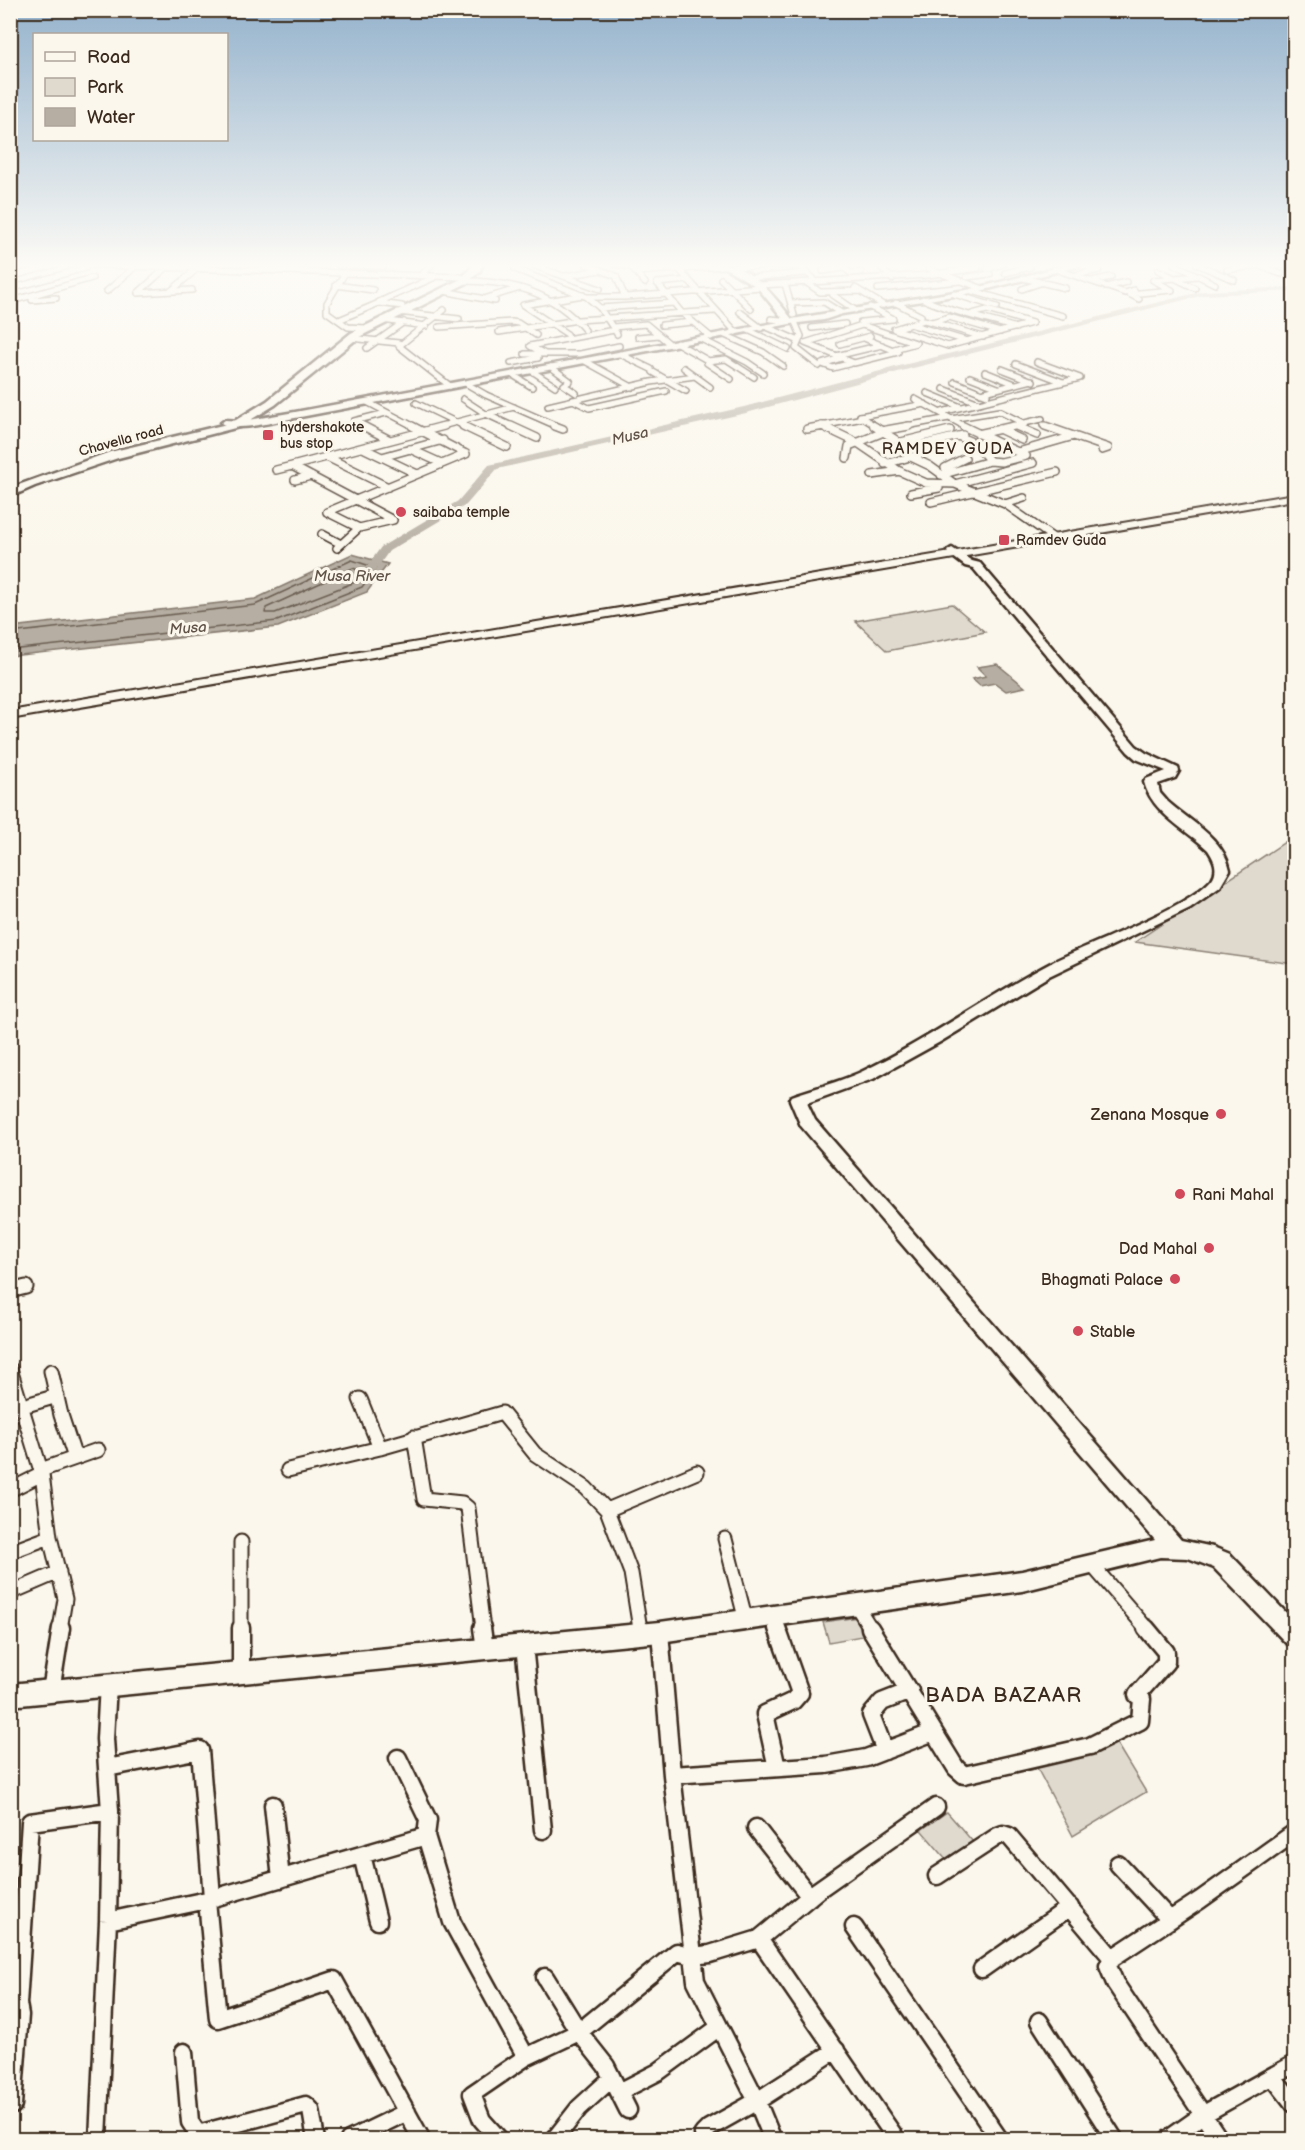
<svg xmlns="http://www.w3.org/2000/svg" width="1305" height="2150" font-family="'Balsamiq Sans',sans-serif">
	<style>
		.green { fill: #dfd9ce; stroke: #8d8276; stroke-width: 1.5 }
		.water { fill: #b6aea2; stroke: #85796d; stroke-width: 1.5 }
		.lines { fill: none; stroke-linecap: round; stroke-linejoin: round }
		.shore { stroke: #6c5f53; stroke-width: 1.5 }
		.river { fill: #b6aea2; fill-rule: evenodd }
		.street-far3-casing { stroke: #3b2a1e; stroke-width: 8 }
		.street-far2-casing { stroke: #3b2a1e; stroke-width: 10 }
		.street-far1-casing { stroke: #3b2a1e; stroke-width: 17 }
		.street-casing { stroke: #3b2a1e; stroke-width: 21 }
		.secondary-casing { stroke: #3b2a1e; stroke-width: 5 }
		.primary-casing { stroke: #3b2a1e; stroke-width: 4 }
		.highway-casing { stroke: #3b2a1e; stroke-width: 5 }
		.street-far3 { stroke: #fbf7ec; stroke-width: 5 }
		.street-far2 { stroke: #fbf7ec; stroke-width: 7 }
		.street-far1 { stroke: #fbf7ec; stroke-width: 13 }
		.street { stroke: #fbf7ec; stroke-width: 16 }
		.secondary { fill: #fbf7ec; fill-rule: evenodd }
		.primary { fill: #fbf7ec; fill-rule: evenodd }
		.highway { fill: #fbf7ec; fill-rule: evenodd }
		.poi-dot { fill: #d1495b; stroke: #fbf7ec; stroke-width: 2 }
		.labels { text-anchor: middle; stroke-width: 6; stroke-linejoin: round; paint-order: stroke }
		.far-poi-label { font-size: 14px; fill: #3b2a1e; stroke: #fbf7ec; text-anchor: start }
		.far-street-label { font-size: 14px; fill: #3b2a1e; stroke: #fbf7ec }
		.far-water-label { font-size: 15px; font-style: italic; fill: #605246; stroke: #fbf7ec }
		.far-quarter-label { font-size: 16px; letter-spacing: 1.5px; fill: #3b2a1e; stroke: #fbf7ec }
		.poi-label { font-size: 16px; fill: #3b2a1e; stroke: #fbf7ec; text-anchor: end }
		.near-neighbourhood-label { font-size: 21px; letter-spacing: 1.5px; fill: #3b2a1e; stroke: #fbf7ec }
	</style>
	<rect width="100%" height="100%" fill="#fbf7ec"/>
	<filter id="ink" filterUnits="userSpaceOnUse"><feTurbulence type="fractalNoise" baseFrequency=".0167" numOctaves="2"/><feDisplacementMap in="SourceGraphic" scale="12" xChannelSelector="R" yChannelSelector="G"/><feConvolveMatrix kernelMatrix="1 2 1 2 8 2 1 2 1" color-interpolation-filters="sRGB"/></filter>
	<g filter="url(#ink)">
		<path class="green" d="M 952,604 L 985,632 L 887,651 L 855,621 Z
			M 1294,836 L 1294,964 L 1135,942 Z
			M 858,1617 L 862,1636 L 829,1642 L 823,1622 Z
			M 1115,1741 L 1146,1792 L 1073,1836 L 1037,1768 Z
			M 947,1812 L 974,1843 L 947,1860 L 921,1830 Z"/>
		<path class="water" d="M 352,554 L 388,564 L 367,592 L 278,627 L 11,656 L 11,627 L 255,599 Z
			M 997,664 L 1025,687 L 1006,691 L 995,683 L 980,686 L 972,679 L 986,676 L 977,667 Z"/>
		<g class="lines">
			<path class="shore" d="M 353,568 L 363,572 L 358,581 L 275,613 L 265,613 L 266,608 Z
				M 10,633 L 255,605 L 352,560 L 376,568 L 362,587 L 277,621 L 10,650"/>
			<path class="river" d="M 1294,287 L 1294,291 L 1204,295 L 909,369 L 746,413 L 497,469 L 466,505 L 389,551 L 368,581 L 364,583 L 358,579 L 381,547 L 458,501 L 489,465 L 744,407 L 903,365 L 1204,291 Z"/>
			<g class="street-far3-casing">
				<path id="street-far3" d="M 70,264 L 462,277
					M 518,264 L 515,269 L 587,297 L 600,308 L 617,334
					M 586,264 L 616,276 L 625,297
					M 615,264 L 631,267
					M 629,264 L 645,283
					M 674,264 L 736,332
					M 878,264 L 892,279
					M 926,264 L 931,270 L 981,288
					M 1174,264 L 1215,284
					M 1197,264 L 1234,280
					M 1281,264 L 1294,269
					M 10,265 L 13,264
					M 338,265 L 383,266
					M 535,266 L 600,289
					M 1260,266 L 1281,274
					M 167,267 L 138,293 L 192,290
					M 728,267 L 798,265 L 813,278
					M 987,269 L 1003,264
					M 1055,269 L 1125,293 L 1134,290
					M 1158,270 L 1195,288
					M 1227,270 L 1267,264
					M 823,271 L 844,268 L 851,273 L 861,272
					M 635,272 L 725,266
					M 345,273 L 327,303 L 327,312 L 348,327 L 366,328
					M 1005,273 L 1030,267
					M 1076,275 L 1099,270 L 1083,265
					M 421,276 L 432,264
					M 565,276 L 600,270
					M 10,277 L 57,264
					M 967,277 L 990,274
					M 748,278 L 806,273
					M 1023,278 L 1065,288
					M 721,279 L 751,309
					M 464,281 C 512,281 553,292 585,330
					M 1091,281 L 1111,277
					M 657,283 L 682,313 L 711,337
					M 657,283 L 689,280
					M 807,283 L 820,292 L 859,291
					M 785,284 L 794,315
					M 336,285 L 373,290
					M 760,285 L 928,275 L 978,268
					M 1106,287 L 1126,282
					M 855,288 L 883,305
					M 10,289 L 85,268
					M 878,289 L 960,281
					M 1022,289 L 1043,282
					M 107,291 L 135,267
					M 171,291 L 199,267
					M 444,291 L 495,301
					M 972,291 L 1063,316
					M 954,294 L 997,307
					M 833,295 L 855,310
					M 587,297 L 625,297 L 762,287
					M 487,298 L 520,288
					M 923,299 C 953,313 984,318 1016,328
					M 1139,299 L 1129,294 L 1172,290 L 1153,280 L 1197,276
					M 32,300 L 56,298
					M 12,301 L 92,278
					M 379,302 L 433,278
					M 791,303 L 824,302 L 840,312
					M 896,303 L 921,316
					M 870,307 L 892,318
					M 600,308 L 674,303
					M 444,310 L 399,346 L 450,386
					M 398,312 L 459,319
					M 740,312 L 761,328
					M 949,317 L 932,322 L 924,320 L 894,329 L 948,346 L 1032,323 L 987,310 L 972,314
					M 949,317 L 1000,332
					M 771,319 L 790,321
					M 339,320 L 379,303 L 402,306
					M 382,320 L 426,326
					M 795,322 L 801,336 L 796,348 L 819,366
					M 861,322 L 893,319
					M 932,322 L 983,337
					M 910,324 L 967,341
					M 662,325 L 693,322
					M 439,327 L 512,322 L 518,323 L 536,335
					M 613,327 L 646,324 L 671,345
					M 767,327 L 799,341
					M 812,328 L 845,324
					M 748,330 L 788,349
					M 499,332 L 578,320 L 715,311
					M 567,334 L 523,305 L 583,295
					M 725,335 L 763,352 L 783,366
					M 638,337 L 659,335
					M 350,338 L 399,343
					M 864,338 L 898,352 L 854,363 L 805,343 L 862,325 L 916,343 L 894,349
					M 701,339 L 747,362 L 763,373
					M 677,343 L 707,360 L 707,363 L 731,379
					M 840,344 L 870,336
					M 367,348 L 404,322
					M 525,354 L 580,354 L 619,346
					M 545,354 L 530,346 L 614,330
					M 620,354 L 651,369
					M 836,356 L 882,345
					M 841,358 L 822,364 L 833,368 L 852,363
					M 585,361 L 632,387
					M 707,361 L 726,359 L 754,377
					M 511,363 L 538,358
					M 1016,364 L 1063,382
					M 551,367 L 570,381 L 564,385 L 576,393
					M 684,368 L 710,387
					M 1002,369 L 1033,381
					M 532,371 L 555,386
					M 653,372 L 686,391
					M 985,372 L 1015,384
					M 513,375 L 532,387
					M 970,377 L 998,388
					M 955,382 L 987,395
					M 467,384 L 486,395 L 559,427
					M 944,389 L 979,403
					M 927,393 L 961,407
					M 981,393 L 1032,380
					M 463,399 L 486,414 L 514,427
					M 915,399 L 966,427
					M 573,400 L 589,408 L 666,391
					M 367,402 L 415,427
					M 416,403 L 466,427
					M 548,406 L 651,382 L 695,376
					M 942,412 L 1080,378 L 1037,362
					M 860,416 L 877,427
					M 860,416 L 925,404
					M 951,419 L 999,411 L 1025,424
					M 1043,425 L 1049,427
					M 822,426 L 824,427
					M 1016,426 L 1019,427
					M 366,427 L 354,421 L 386,413
					M 438,427 L 514,407
					M 816,427 L 863,418
					M 901,427 L 949,418
					M 1007,427 L 1042,419"/>
			</g>
			<g class="street-far2-casing">
				<path id="street-far2" d="M 363,426 L 390,440
					M 412,426 L 466,454
					M 463,426 L 507,447
					M 511,426 L 537,438
					M 555,426 L 563,429
					M 822,426 L 858,443 L 899,471 L 926,483 L 955,484 L 1033,463
					M 874,426 L 896,440 L 911,457 L 930,466 L 955,484 L 1005,504 L 1055,539
					M 963,426 L 1026,456 L 1001,462 L 990,461
					M 1016,426 L 1037,435
					M 1045,426 L 1108,448 L 1102,450
					M 807,429 L 824,426
					M 999,429 L 1022,440
					M 978,434 L 1014,426
					M 901,442 L 950,430
					M 900,446 L 925,444 L 963,435
					M 363,448 L 417,474
					M 410,449 L 441,463
					M 1018,452 L 1074,436
					M 327,457 L 388,487
					M 382,457 L 443,440
					M 847,458 L 849,446 L 881,433 L 881,431 L 909,426
					M 885,464 L 925,453 L 914,446
					M 945,468 L 965,458
					M 276,470 L 292,466
					M 872,475 L 900,471
					M 941,475 L 990,461 L 982,452 L 986,448 L 958,436
					M 295,480 L 311,476
					M 911,493 L 939,488
					M 931,502 L 1057,472
					M 1005,504 L 1024,498
					M 327,512 L 466,454
					M 327,512 L 359,528
					M 322,534 L 341,544
					M 337,548 L 359,528 L 393,520 L 292,466 L 444,426"/>
			</g>
			<g class="street-far1-casing">
				<path id="street-far1" d="M 10,1291 L 26,1287
					M 10,1369 L 42,1474 L 50,1537 L 65,1599 L 60,1629
					M 51,1371 L 61,1415 L 75,1458
					M 360,1399 L 380,1448
					M 23,1406 L 57,1396
					M 414,1437 L 424,1499 L 462,1503 L 468,1508 L 483,1629
					M 41,1470 L 98,1450
					M 288,1470 L 380,1448 L 502,1413 L 535,1454 L 586,1488 L 607,1510 L 631,1573 L 640,1629
					M 10,1490 L 42,1474
					M 607,1510 L 697,1472
					M 725,1539 L 746,1621
					M 241,1542 L 241,1629
					M 10,1552 L 50,1537
					M 1092,1565 L 1147,1629
					M 10,1593 L 59,1572
					M 856,1605 L 871,1629
					M 773,1617 L 777,1629"/>
			</g>
			<g class="street-casing">
				<path id="street" d="M 241,1628 L 241,1671
					M 482,1628 L 485,1649
					M 640,1628 L 641,1635
					M 777,1628 L 800,1693 L 793,1701 L 765,1714 L 777,1768
					M 870,1628 L 956,1768 L 964,1775 L 1090,1746 L 1140,1721 L 1142,1699 L 1137,1695 L 1166,1662 L 1166,1652 L 1146,1628
					M 660,1632 L 672,1775 L 696,1981 L 757,2101 L 773,2140
					M 524,1645 L 543,1830
					M 51,1691 L 61,1628
					M 885,1751 L 871,1715 L 882,1702 L 910,1691
					M 398,1758 L 428,1820 L 426,1836 L 452,1922 L 526,2057 L 579,2032 L 677,1952 L 692,1956 L 710,1954 L 759,1939 L 818,1890 L 936,1807
					M 107,1768 L 200,1750 L 212,1897
					M 672,1775 L 826,1765 L 866,1758 L 934,1732
					M 273,1805 L 281,1879
					M 756,1828 L 810,1897
					M 362,1855 L 378,1921
					M 1118,1864 L 1170,1920
					M 937,1876 L 998,1836 L 1003,1834 L 1009,1836 L 1112,1958
					M 207,1900 L 218,2019 L 334,1980 L 422,2140
					M 10,1919 L 24,1916
					M 108,1921 L 207,1900 L 426,1836
					M 854,1927 L 1000,2140
					M 759,1939 L 897,2140
					M 982,1969 L 1070,1907
					M 545,1977 L 579,2032 L 606,2066 L 628,2110
					M 1039,2021 L 1115,2140
					M 184,2052 L 190,2122 L 198,2134 L 306,2105 L 311,2110 L 316,2140
					M 1273,2077 L 1294,2104
					M 619,2092 L 658,2072 L 718,2028
					M 10,2105 L 13,2105 L 20,2015 L 18,2004 L 30,1822 L 110,1811
					M 98,2140 L 108,1921 L 110,1811 L 105,1739 L 108,1684
					M 349,2140 L 407,2112
					M 500,2140 L 482,2120 L 472,2094 L 526,2057
					M 554,2140 L 579,2108 L 612,2078
					M 705,2140 L 703,2134 L 709,2128 L 757,2101 L 836,2050
					M 1167,2140 L 1204,2114 L 1294,2064
					M 1220,2140 L 1115,1983 L 1108,1966 L 1112,1958 L 1200,1900 L 1294,1833"/>
			</g>
			<g class="secondary-casing">
				<path id="secondary" d="M 719,264 C 751,264 774,297 792,319 L 972,289 L 1072,264 L 1088,264 L 972,293 L 842,314 L 824,320 L 790,324 L 295,418 C 277,421 236,433 221,423 L 225,420 L 242,421 L 295,412 L 785,321 L 757,287 Z
					M 952,548 L 972,561 L 980,563 L 1136,746 L 1146,753 L 1178,768 L 1179,771 L 1175,778 L 1158,784 L 1160,793 L 1167,801 C 1189,821 1224,838 1230,870 L 1220,887 L 1190,908 L 1049,976 L 940,1042 L 873,1079 L 807,1103 L 815,1120 L 1181,1540 L 1213,1547 L 1230,1554 L 1294,1621 L 1294,1646 L 1286,1643 L 1214,1568 L 1188,1558 L 1160,1557 L 1022,1591 L 660,1642 L 10,1706 L 10,1684 L 660,1622 L 1022,1571 L 1155,1540 L 801,1126 L 790,1100 L 792,1096 C 815,1088 839,1082 861,1072 C 927,1041 986,997 1051,963 C 1089,943 1187,909 1212,879 C 1219,869 1214,859 1208,850 C 1186,829 1152,813 1144,782 L 1146,779 L 1166,771 L 1136,759 L 1128,752 L 973,568 L 965,566 L 948,553 L 947,551 Z"/>
			</g>
			<g class="primary-casing">
				<path id="primary" d="M 1294,494 L 1294,500 L 10,719 L 10,711 Z"/>
			</g>
			<g class="highway-casing">
				<path id="highway" d="M 474,264 L 483,264 L 480,271 L 467,283 L 359,337 L 275,405 L 239,427 L 118,458 L 35,486 L 10,497 L 10,488 L 110,452 L 231,423 L 267,401 L 351,333 L 461,279 Z"/>
			</g>
			<use href="#street-far3" class="street-far3"/>
			<use href="#street-far2" class="street-far2"/>
			<use href="#street-far1" class="street-far1"/>
			<use href="#street" class="street"/>
			<use href="#secondary" class="secondary"/>
			<use href="#primary" class="primary"/>
			<use href="#highway" class="highway"/>
		</g>
	</g>
	<linearGradient id="sky" x2="0" y2="1"><stop stop-color="#94b2cc"/><stop offset="0.47" stop-color="#fdfbf6"/><stop offset="1" stop-color="#fdfbf6" stop-opacity="0"/></linearGradient>
	<rect width="1305" height="565" fill="url(#sky)"/>
	<g class="poi-dot">
		<rect x="262" y="429" width="12" height="12" rx="3"/>
		<circle cx="401" cy="512" r="6"/>
		<rect x="998" y="534" width="12" height="12" rx="3"/>
		<circle cx="1221" cy="1114" r="6"/>
		<circle cx="1180" cy="1194" r="6"/>
		<circle cx="1209" cy="1248" r="6"/>
		<circle cx="1175" cy="1279" r="6"/>
		<circle cx="1078" cy="1331" r="6"/>
	</g>
	<g class="labels">
		<g class="far-poi-label">
			<text x="280" y="432">hydershakote<tspan x="280" dy="16">bus stop</tspan></text>
			<text x="413" y="517">saibaba temple</text>
			<text x="1016" y="545">Ramdev Guda</text>
		</g>
		<g class="far-street-label">
			<text transform="translate(121 440) rotate(-15)" y="5">Chavella road</text>
		</g>
		<g class="far-water-label">
			<text transform="translate(630 436) rotate(-13)" y="5">Musa</text>
			<text x="352" y="581">Musa River</text>
			<text transform="translate(188 628) rotate(-4)" y="5">Musa</text>
		</g>
		<g class="far-quarter-label">
			<text x="948" y="454">RAMDEV GUDA</text>
		</g>
		<g class="poi-label">
			<text x="1209" y="1120">Zenana Mosque</text>
			<text x="1192" y="1200" text-anchor="start">Rani Mahal</text>
			<text x="1197" y="1254">Dad Mahal</text>
			<text x="1163" y="1285">Bhagmati Palace</text>
			<text x="1090" y="1337" text-anchor="start">Stable</text>
		</g>
		<g class="near-neighbourhood-label">
			<text x="1004" y="1702">BADA BAZAAR</text>
		</g>
	</g>
	<rect width="1305" height="2150" fill="none" stroke="#fbf7ec" stroke-width="36"/>
	<rect x="18" y="18" width="1269" height="2114" fill="none" stroke="#3b2a1e" stroke-width="2" filter="url(#ink)"/>
	<rect x="33" y="33" width="195" height="108" fill="#fbf7ec" stroke="#aea59a" stroke-width="1.5"/>
	<rect x="45" y="52" width="30" height="9" fill="#fbf7ec" stroke="#aea59a" stroke-width="1.5"/>
	<text x="87" y="63" font-size="18" fill="#3b2a1e">Road</text>
	<rect x="45" y="78" width="30" height="18" fill="#dfd9ce" stroke="#aea59a" stroke-width="1.5"/>
	<text x="87" y="93" font-size="18" fill="#3b2a1e">Park</text>
	<rect x="45" y="108" width="30" height="18" fill="#b6aea2" stroke="#aea59a" stroke-width="1.5"/>
	<text x="87" y="123" font-size="18" fill="#3b2a1e">Water</text>
</svg>
